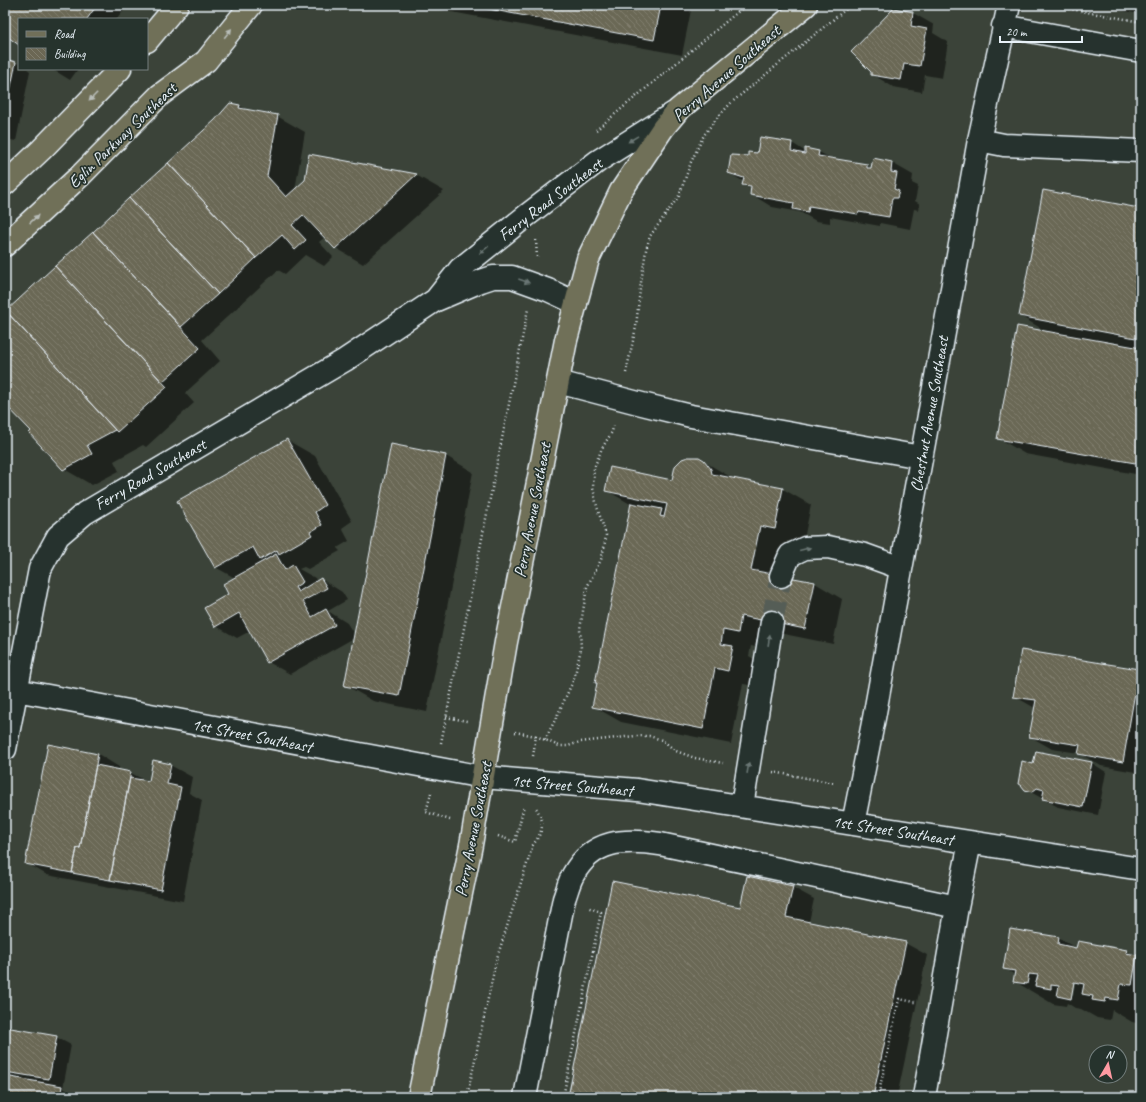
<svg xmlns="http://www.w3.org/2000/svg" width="1146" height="1102" font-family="Caveat,sans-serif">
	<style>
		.shadow { fill: #0007; fill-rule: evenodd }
		.building { fill: url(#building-back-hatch); stroke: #e8f1f8 }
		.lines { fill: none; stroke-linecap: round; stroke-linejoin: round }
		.minor-tunnel { stroke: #555d56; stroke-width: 22; stroke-dasharray: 22 11; stroke-linecap: butt }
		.minor-casing { stroke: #e8f1f8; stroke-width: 25 }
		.major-casing { stroke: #e8f1f8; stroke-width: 25 }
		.highway-casing { stroke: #e8f1f8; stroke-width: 25 }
		.path { stroke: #e8f1f8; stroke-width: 2.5; stroke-dasharray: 1 3; stroke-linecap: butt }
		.minor { stroke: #26332d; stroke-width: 22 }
		.major { stroke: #706f59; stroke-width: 22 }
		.highway { stroke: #706f59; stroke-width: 22 }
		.oneway { fill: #b8bdb8 }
		.oneway2 { fill: #6a7674 }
		.labels { text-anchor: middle; stroke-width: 3.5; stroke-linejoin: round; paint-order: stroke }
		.street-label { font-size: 17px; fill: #e8f1f8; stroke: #26332d }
	</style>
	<defs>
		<pattern id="building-back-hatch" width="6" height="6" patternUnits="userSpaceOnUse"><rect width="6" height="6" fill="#6b6754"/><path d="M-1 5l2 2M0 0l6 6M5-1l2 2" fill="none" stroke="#807d6d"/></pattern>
	</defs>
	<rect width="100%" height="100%" fill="#3b4339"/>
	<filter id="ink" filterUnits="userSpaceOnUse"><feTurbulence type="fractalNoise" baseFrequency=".025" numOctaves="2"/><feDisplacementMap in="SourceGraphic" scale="8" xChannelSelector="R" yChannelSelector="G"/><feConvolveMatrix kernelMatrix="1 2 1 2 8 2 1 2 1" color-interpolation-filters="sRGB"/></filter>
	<g filter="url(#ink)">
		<path class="shadow" d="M 12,5 L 128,5 L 117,19 L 19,19 L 19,44 L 5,34 L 5,14 Z
			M 414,5 L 692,5 L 682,55 Z
			M 1109,5 L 1141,5 L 1141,14 L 1118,10 Z
			M 895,9 L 913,13 L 934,25 L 933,33 L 948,42 L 942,78 L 925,75 L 922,92 L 893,87 L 872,74 Z
			M 5,60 L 19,64 L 19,69 L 27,69 L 30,71 L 16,141 L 5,139 Z
			M 52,69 L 78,69 L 70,80 Z
			M 240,106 L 248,110 L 277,116 L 305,132 L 295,190 L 306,180 L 310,156 L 416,175 L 444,191 L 363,264 L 336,248 L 325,237 L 319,242 L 333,257 L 324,266 L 305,255 L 285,274 L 278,270 L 202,340 L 220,361 L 185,393 L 194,403 L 146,447 L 143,445 L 114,461 L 119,471 L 92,485 L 64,469 L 32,432 L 5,402 L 5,308 L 9,310 L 216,121 Z
			M 792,143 L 806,152 L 806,149 L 819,152 L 832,159 L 867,165 L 872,169 L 874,160 L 892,163 L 913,175 L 912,183 L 918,186 L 915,201 L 920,204 L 919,210 L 914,209 L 910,229 L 880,223 L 880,226 L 830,217 L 830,223 L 816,221 L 800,212 L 772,207 L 751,194 L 752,189 L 743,184 L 744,182 L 729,173 L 749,157 Z
			M 1141,205 L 1141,475 L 1025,454 L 998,438 L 1049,333 L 1020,316 L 1140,209 Z
			M 287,440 L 315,456 L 352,521 L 342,528 L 349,541 L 337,548 L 340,551 L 308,569 L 304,567 L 299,569 L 315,578 L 317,582 L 321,579 L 342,592 L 347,600 L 328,611 L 347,623 L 355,636 L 446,456 L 473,472 L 427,712 L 373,701 L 345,685 L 354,638 L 290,674 L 268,662 L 250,631 L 237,638 L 216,626 L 230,594 L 235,578 L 215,567 Z
			M 698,458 L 734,479 L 783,489 L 811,505 L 803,544 L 787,541 L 780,576 L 815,583 L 842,599 L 833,644 L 769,631 L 766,649 L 751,646 L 749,656 L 761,663 L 756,686 L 743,684 L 731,744 L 621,722 L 593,706 L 598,684 L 596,683 L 632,505 L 606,490 L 673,481 Z
			M 1139,670 L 1141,672 L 1141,773 L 1101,766 L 1079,753 L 1052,749 L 1031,737 L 1035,708 L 1014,696 Z
			M 98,754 L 119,767 L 119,770 L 131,773 L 146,781 L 150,782 L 170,765 L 192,777 L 189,793 L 202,800 L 183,901 L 47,875 L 26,863 Z
			M 1092,763 L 1106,772 L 1098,815 L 1058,807 L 1025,789 L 1019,784 L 1034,765 Z
			M 792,887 L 814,899 L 809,922 L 905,943 L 927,955 L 897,1097 L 569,1097 L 741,908 Z
			M 1059,938 L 1077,949 L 1127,951 L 1141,959 L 1141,1024 L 1132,1022 L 1112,1010 L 1110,1020 L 1097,1018 L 1081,1009 L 1075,1008 L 1067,1003 L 1066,1006 L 1053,1004 L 1014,981 L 1015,975 L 1004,968 ZM 1074,977 L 1076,977 L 1073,995 L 1071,995 Z
			M 5,1028 L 56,1037 L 71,1045 L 63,1088 L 79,1097 L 5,1097 Z"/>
		<path class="building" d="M 11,5 L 97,5 L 87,19 L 19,19 L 19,45 L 5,35 L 5,13 Z
			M 467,5 L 661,5 L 654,40 Z
			M 894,8 L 913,12 L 911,26 L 927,29 L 920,66 L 904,64 L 901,80 L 871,75 L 871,72 L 851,52 Z
			M 5,59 L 16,62 L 5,116 Z
			M 230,103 L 240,105 L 239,108 L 278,115 L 267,176 L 286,197 L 305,180 L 309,154 L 417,174 L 335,249 L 303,215 L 292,225 L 306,240 L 295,250 L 282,235 L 256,258 L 168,163 L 215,120 Z
			M 760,137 L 792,142 L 791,151 L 805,154 L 805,148 L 819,151 L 818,156 L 867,164 L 867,168 L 871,168 L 873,158 L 892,162 L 891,172 L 897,173 L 894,189 L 899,191 L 897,198 L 892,198 L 889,217 L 859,212 L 858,214 L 809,206 L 808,212 L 793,209 L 794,203 L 750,195 L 751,186 L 742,185 L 744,178 L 728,173 L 731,155 L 748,156 L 748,152 L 757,153 Z
			M 168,163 L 256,258 L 218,294 L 129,198 Z
			M 1043,190 L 1139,208 L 1141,200 L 1141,339 L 1019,316 Z
			M 129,198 L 218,294 L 181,327 L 93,232 Z
			M 93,232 L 200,348 L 162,382 L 55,266 Z
			M 55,266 L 167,387 L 117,432 L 6,311 Z
			M 5,310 L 115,430 L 87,445 L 92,454 L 63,470 L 29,433 L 31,431 L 5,404 Z
			M 1017,326 L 1141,348 L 1141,464 L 997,439 Z
			M 287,439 L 325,505 L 315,512 L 322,525 L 310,532 L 312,535 L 279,554 L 277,550 L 260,560 L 253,547 L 215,568 L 177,501 Z
			M 391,444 L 446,455 L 399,696 L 344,686 Z
			M 688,457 L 699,457 L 704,460 L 711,469 L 712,474 L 783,488 L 775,529 L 760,526 L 751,570 L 815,582 L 805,629 L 741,616 L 738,633 L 723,630 L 721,644 L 733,646 L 728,671 L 715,668 L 703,729 L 592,707 L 597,683 L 595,683 L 631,503 L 662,509 L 660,516 L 664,517 L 667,504 L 605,491 L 610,467 L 672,480 L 675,466 L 682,459 Z
			M 276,554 L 285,570 L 293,565 L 303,582 L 295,587 L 298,592 L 321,578 L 327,588 L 303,601 L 312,617 L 326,609 L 335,625 L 267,663 L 239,613 L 215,627 L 204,608 L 228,594 L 223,584 Z
			M 1021,650 L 1139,669 L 1123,762 L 1078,754 L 1080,745 L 1029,737 L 1036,700 L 1013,697 Z
			M 48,744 L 98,754 L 80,848 L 77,848 L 72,873 L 25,864 Z
			M 1036,751 L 1092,762 L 1083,807 L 1042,799 L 1044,790 L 1037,788 L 1032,792 L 1025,790 L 1021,785 L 1018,784 L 1022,761 L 1033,764 Z
			M 153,760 L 171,764 L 167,784 L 181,787 L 161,890 L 110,880 L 130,778 L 149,781 Z
			M 96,765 L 131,772 L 110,880 L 72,873 L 77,848 L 80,848 Z
			M 747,876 L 793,886 L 786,917 L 906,942 L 873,1097 L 568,1097 L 612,881 L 740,907 Z
			M 1010,929 L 1059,937 L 1058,944 L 1076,948 L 1078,941 L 1127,950 L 1126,953 L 1137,955 L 1132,985 L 1121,984 L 1118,1000 L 1106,998 L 1105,1002 L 1092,1000 L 1093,996 L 1082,994 L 1084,984 L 1074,982 L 1071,999 L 1057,996 L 1059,986 L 1051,985 L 1051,989 L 1035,986 L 1038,975 L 1029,974 L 1027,984 L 1013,982 L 1015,971 L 1003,969 Z
			M 5,1027 L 57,1036 L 49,1079 L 5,1072 Z
			M 5,1076 L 62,1086 L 60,1097 L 5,1097 Z"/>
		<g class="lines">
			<path class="minor-tunnel" d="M 772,622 L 781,576"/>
			<g class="minor-casing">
				<path id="minor" d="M 1003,26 L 1141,51
					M 979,140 L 1004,145 L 1141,151
					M 437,298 L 460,269 L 526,216 L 598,161 L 674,113
					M 558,382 L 642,404 L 691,416 L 921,457
					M 781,576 L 790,555 L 805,548 L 828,547 L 865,555 L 901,568
					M 5,688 L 483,777 L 637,790 L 1141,869
					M 5,749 L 40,569 L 58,536 L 85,513 L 345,360 L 434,301 L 481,281 L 493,277 L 512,277 L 548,290 L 576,303
					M 742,806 L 772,622
					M 853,824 L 874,718 L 979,140 L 1009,5
					M 525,1097 L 564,899 C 567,891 569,882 573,875 C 593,839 624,839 660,844 L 957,907
					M 924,1097 L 957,907 L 970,842"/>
			</g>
			<g class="major-casing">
				<path id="major" d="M 419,1097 L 471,845 L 506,642 L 527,538 L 566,340 L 576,303 L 588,259 L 621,191 L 663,128 L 678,110 L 806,5"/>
			</g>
			<g class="highway-casing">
				<path id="highway" d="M 147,41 L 177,5
					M 5,184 L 41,150 L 120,69
					M 5,245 L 81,175 L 160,95 L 206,61 L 251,5"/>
			</g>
			<path class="path" d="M 1049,5 L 1141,22
				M 596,130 L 746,5
				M 536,240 L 537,258
				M 626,373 L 636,327 L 640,289 L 646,250 L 650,236 L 679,196 L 691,162 L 704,135 L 716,119 L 732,102 L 851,5
				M 446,717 L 467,721
				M 515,732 L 536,736
				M 545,740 L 558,714 L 574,679 L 581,649 L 580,629 L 587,587 L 601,560 L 604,548 L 606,535 L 597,507 L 593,488 L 594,468 L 602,448 L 612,432 L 614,423
				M 441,743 L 528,309
				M 533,756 L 536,736 L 559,746 L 568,746 L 580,742 L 635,736 L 649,736 L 662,740 L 676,751 L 695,758 L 723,763
				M 773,772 L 835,783
				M 431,793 L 426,812 L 450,820
				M 498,836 L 515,842 L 524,806
				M 467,1097 L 496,961 L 533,845 C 540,835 545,827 540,815 C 538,812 538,810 535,807
				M 563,1097 L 601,912 L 587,907
				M 878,1097 L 899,999 L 915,1002"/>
			<use href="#minor" class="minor"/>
			<use href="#major" class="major"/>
			<use href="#highway" class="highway"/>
		</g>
		<defs><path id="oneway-solid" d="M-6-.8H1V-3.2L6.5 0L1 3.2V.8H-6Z"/></defs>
		<g class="oneway">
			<use href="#oneway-solid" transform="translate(228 33) rotate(-51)"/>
			<use href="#oneway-solid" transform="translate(93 97) rotate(134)"/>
			<use href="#oneway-solid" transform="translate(34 219) rotate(-43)"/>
		</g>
		<g class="oneway2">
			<use href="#oneway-solid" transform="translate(633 139) rotate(148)"/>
			<use href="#oneway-solid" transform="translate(484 250) rotate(141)"/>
			<use href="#oneway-solid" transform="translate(524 281) rotate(20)"/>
			<use href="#oneway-solid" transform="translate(805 549) rotate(-14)"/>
			<use href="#oneway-solid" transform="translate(769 640) rotate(-81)"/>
			<use href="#oneway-solid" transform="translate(748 768) rotate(-81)"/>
		</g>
	</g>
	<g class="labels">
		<g class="street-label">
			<text transform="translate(726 73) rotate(-41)" y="6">Perry Avenue Southeast</text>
			<text transform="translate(122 135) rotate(-44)" y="6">Eglin Parkway Southeast</text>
			<text transform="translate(550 199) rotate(-37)" y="6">Ferry Road Southeast</text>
			<text transform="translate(929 414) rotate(-80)" y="6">Chestnut Avenue Southeast</text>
			<text transform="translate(150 474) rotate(-30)" y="6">Ferry Road Southeast</text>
			<text transform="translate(532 510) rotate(-79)" y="6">Perry Avenue Southeast</text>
			<text transform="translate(252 735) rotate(11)" y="6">1st Street Southeast</text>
			<text transform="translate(572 785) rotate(5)" y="6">1st Street Southeast</text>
			<text transform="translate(473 829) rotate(-79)" y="6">Perry Avenue Southeast</text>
			<text transform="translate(893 830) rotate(9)" y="6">1st Street Southeast</text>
		</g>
	</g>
	<rect width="1146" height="1102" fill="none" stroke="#26332d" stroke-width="20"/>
	<rect x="10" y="10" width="1126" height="1082" fill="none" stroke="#e8f1f8" stroke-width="1.5" filter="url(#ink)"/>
	<rect x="18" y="18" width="130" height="52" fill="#26332d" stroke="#747f7e"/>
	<rect x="26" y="31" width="20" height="6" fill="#706f59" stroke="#747f7e"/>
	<text x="54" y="38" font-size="12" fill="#e8f1f8">Road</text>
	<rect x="26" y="48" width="20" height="12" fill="url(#building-back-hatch)" stroke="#747f7e"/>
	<text x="54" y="58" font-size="12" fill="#e8f1f8">Building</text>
	<g transform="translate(1108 1064) rotate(9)"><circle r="19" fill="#26332d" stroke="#747f7e"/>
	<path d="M0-3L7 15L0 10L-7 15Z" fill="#ff9aa2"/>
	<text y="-6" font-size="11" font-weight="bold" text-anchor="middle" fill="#e8f1f8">N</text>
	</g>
	<path d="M1000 36v6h82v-6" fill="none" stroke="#e8f1f8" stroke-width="2"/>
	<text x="1006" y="36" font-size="12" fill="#e8f1f8" stroke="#26332d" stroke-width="3" paint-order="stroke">20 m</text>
</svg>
